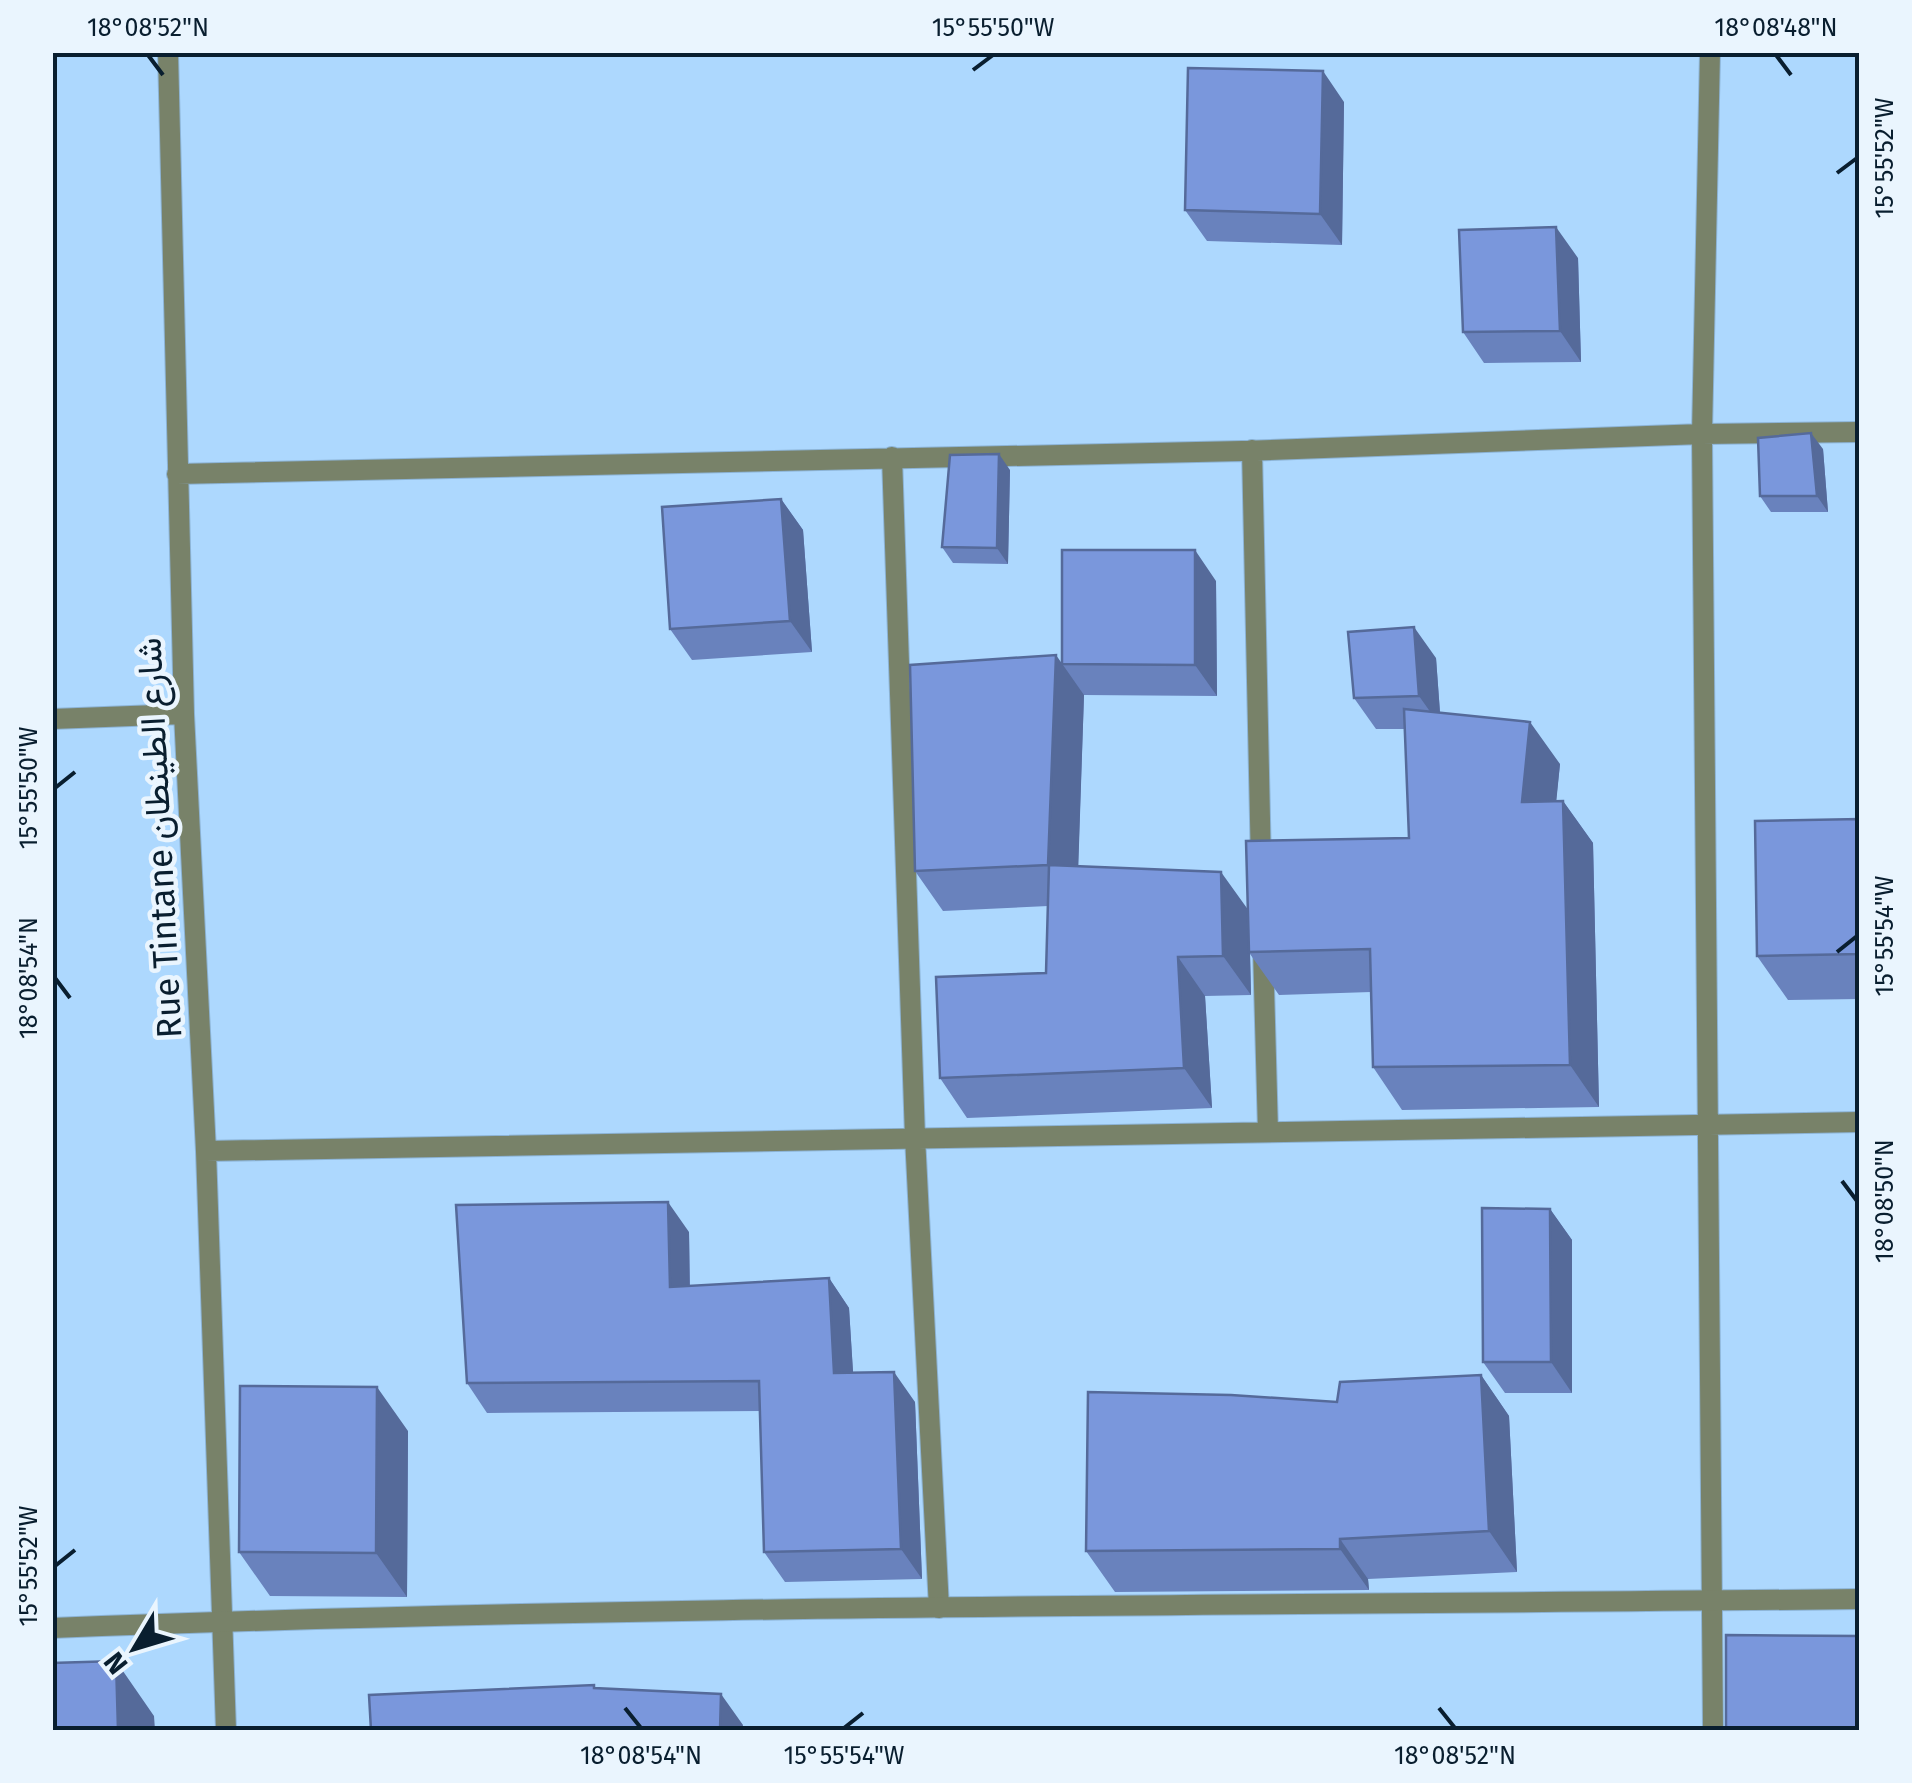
<svg xmlns="http://www.w3.org/2000/svg" width="1912" height="1783" font-family="'Fira Sans',Vazirmatn,sans-serif">
	<style>
		.lines { fill: none; stroke-linecap: round; stroke-linejoin: round }
		.minor-casing { stroke: #8cb3d5; stroke-width: 22 }
		.tertiary-casing { stroke: #8cb3d5; stroke-width: 22 }
		.minor { stroke: #788269; stroke-width: 20 }
		.tertiary { stroke: #788269; stroke-width: 20 }
		.wall { fill: #6982bd }
		.shaded-wall { fill: #556a9a }
		.building { fill: #7a97dc; stroke: #556a9a; stroke-width: 2.5 }
		.ticks { fill: none; stroke: #091e2f; stroke-width: 4 }
		.labels { text-anchor: middle; stroke-width: 9; stroke-linejoin: round; paint-order: stroke }
		.street-label { font-size: 35px; fill: #091e2f; stroke: #eaf5fe }
		.neatline { fill: none; stroke: #091e2f; stroke-width: 4 }
		.ticks-label { font-size: 25px; text-anchor: middle; fill: #091e2f }
	</style>
	<rect width="100%" height="100%" fill="#add8fe"/>
	<g class="lines">
		<g class="minor-casing">
			<path id="minor" d="M 168,52 L 184,714 L 206,1151 L 226,1730
				M 1710,52 L 1702,434 L 1713,1730
				M 1252,450 L 1261,865
				M 892,457 L 915,1137 L 939,1608
				M 177,474 L 1242,451 L 1702,434 L 1860,432
				M 52,719 L 184,714
				M 1263,949 L 1268,1132
				M 206,1151 L 1860,1122"/>
		</g>
		<g class="tertiary-casing">
			<path id="tertiary" d="M 52,1628 C 654,1604 1257,1606 1860,1599"/>
		</g>
		<use href="#minor" class="minor"/>
		<use href="#tertiary" class="tertiary"/>
	</g>
	<path class="wall" d="M 1344,102 L 1342,245 L 1207,241 L 1185,210 Z
		M 1578,258 L 1581,362 L 1484,363 L 1463,332 Z
		M 1823,449 L 1828,512 L 1771,512 L 1760,496 Z
		M 1010,470 L 1008,564 L 953,563 L 942,547 Z
		M 781,499 L 803,530 L 812,652 L 692,660 L 670,629 Z
		M 1216,581 L 1217,696 L 1084,695 L 1078,866 L 1248,910 L 1409,838 L 1405,729 L 1376,729 L 1354,698 L 1436,658 L 1440,712 L 1560,764 L 1556,801 L 1563,801 L 1593,843 L 1599,1107 L 1402,1110 L 1373,1067 L 1371,992 L 1279,995 L 1250,954 L 1251,995 L 1205,996 L 1212,1108 L 967,1118 L 940,1078 L 1046,973 L 1048,906 L 943,911 L 915,871 L 1062,664 Z
		M 1860,819 L 1860,999 L 1788,1000 L 1757,956 Z
		M 1550,1209 L 1572,1240 L 1572,1393 L 1505,1393 L 1483,1362 Z
		M 689,1232 L 690,1286 L 829,1278 L 849,1308 L 853,1373 L 915,1402 L 922,1579 L 785,1582 L 764,1552 L 760,1411 L 487,1413 L 467,1383 Z
		M 1481,1375 L 1509,1416 L 1517,1572 L 1368,1579 L 1369,1590 L 1115,1592 L 1086,1551 L 1337,1402 Z
		M 408,1431 L 407,1597 L 270,1596 L 239,1552 Z"/>
	<path class="shaded-wall" d="M 1323,71 L 1344,102 L 1342,245 L 1320,214 Z
		M 1556,227 L 1578,258 L 1581,362 L 1560,331 Z
		M 1811,433 L 1823,449 L 1828,512 L 1817,496 Z
		M 999,454 L 1010,470 L 1008,564 L 997,548 Z
		M 781,499 L 803,530 L 812,652 L 790,621 Z
		M 1195,550 L 1216,581 L 1217,696 L 1195,665 Z
		M 1414,627 L 1436,658 L 1441,727 L 1419,696 Z
		M 1056,655 L 1084,695 L 1077,905 L 1048,865 Z
		M 1530,722 L 1560,764 L 1552,844 L 1522,802 Z
		M 1563,801 L 1593,843 L 1599,1107 L 1570,1065 Z
		M 1221,872 L 1249,911 L 1251,995 L 1223,956 Z
		M 1178,957 L 1205,996 L 1212,1108 L 1184,1068 Z
		M 668,1202 L 689,1232 L 690,1317 L 670,1287 Z
		M 1550,1209 L 1572,1240 L 1572,1393 L 1551,1362 Z
		M 829,1278 L 849,1308 L 855,1403 L 834,1373 Z
		M 894,1372 L 915,1402 L 922,1579 L 901,1549 Z
		M 1481,1375 L 1509,1416 L 1517,1572 L 1489,1531 Z
		M 377,1387 L 408,1431 L 407,1597 L 376,1553 Z
		M 1340,1539 L 1368,1579 L 1369,1590 L 1340,1549 Z
		M 116,1661 L 154,1716 L 155,1730 L 118,1730 Z
		M 721,1694 L 743,1725 L 742,1730 L 720,1730 Z"/>
	<path class="building" d="M 1188,68 L 1323,71 L 1320,214 L 1185,210 Z
		M 1556,227 L 1560,331 L 1463,332 L 1459,230 Z
		M 1811,433 L 1817,496 L 1760,496 L 1758,438 Z
		M 999,454 L 997,548 L 942,547 L 950,455 Z
		M 781,499 L 790,621 L 670,629 L 662,507 Z
		M 1062,550 L 1195,550 L 1195,665 L 1062,664 Z
		M 1414,627 L 1419,696 L 1354,698 L 1348,632 Z
		M 1056,655 L 1048,865 L 915,871 L 910,665 Z
		M 1404,709 L 1530,722 L 1522,802 L 1563,801 L 1570,1065 L 1373,1067 L 1370,949 L 1249,952 L 1246,841 L 1409,838 Z
		M 1860,819 L 1860,954 L 1757,956 L 1755,821 Z
		M 1049,865 L 1221,872 L 1223,956 L 1178,957 L 1184,1068 L 940,1078 L 936,977 L 1046,973 Z
		M 668,1202 L 670,1287 L 829,1278 L 834,1373 L 894,1372 L 901,1549 L 764,1552 L 759,1381 L 467,1383 L 456,1205 Z
		M 1482,1208 L 1550,1209 L 1551,1362 L 1483,1362 Z
		M 1481,1375 L 1489,1531 L 1340,1539 L 1340,1549 L 1086,1551 L 1088,1392 L 1231,1395 L 1337,1402 L 1340,1382 Z
		M 240,1386 L 377,1387 L 376,1553 L 239,1552 Z
		M 1726,1635 L 1860,1636 L 1860,1730 L 1726,1730 Z
		M 116,1661 L 118,1730 L 52,1730 L 52,1663 Z
		M 594,1685 L 594,1688 L 721,1694 L 720,1730 L 371,1730 L 369,1695 Z"/>
	<path class="ticks" d="M 148,55 L 163,75M 1776,55 L 1791,75M 973,70 L 993,55M 1837,173 L 1857,158M 55,788 L 75,772M 1837,952 L 1857,936M 55,978 L 70,998M 1842,1181 L 1857,1201M 55,1566 L 75,1550M 625,1708 L 641,1728M 1439,1708 L 1455,1728M 844,1728 L 863,1713"/>
	<g class="labels">
		<g class="street-label">
			<text transform="translate(159 838) rotate(-93)" y="12">Rue Tintane شارع الطينطان</text>
		</g>
	</g>
	<rect width="1912" height="1783" fill="none" stroke="#eaf5fe" stroke-width="110"/>
	<g transform="translate(135 1648) rotate(232)" stroke="#eaf5fe" stroke-width="8" paint-order="stroke">
	<path d="M0-8L18 38L0 25L-18 38Z" fill="#091e2f"/>
	<text y="-15" font-size="28" font-weight="bold" text-anchor="middle" fill="#091e2f">N</text>
	</g>
	<rect x="55" y="55" width="1802" height="1673" class="neatline"/>
	<g class="ticks-label">
		<text x="148" y="36">18°08'52"N</text>
		<text x="993" y="36">15°55'50"W</text>
		<text x="1776" y="36">18°08'48"N</text>
		<text transform="translate(1884 158) rotate(-90)" y="9">15°55'52"W</text>
		<text transform="translate(28 788) rotate(-90)" y="9">15°55'50"W</text>
		<text transform="translate(1884 936) rotate(-90)" y="9">15°55'54"W</text>
		<text transform="translate(28 978) rotate(-90)" y="9">18°08'54"N</text>
		<text transform="translate(1884 1201) rotate(-90)" y="9">18°08'50"N</text>
		<text transform="translate(28 1566) rotate(-90)" y="9">15°55'52"W</text>
		<text x="641" y="1764">18°08'54"N</text>
		<text x="844" y="1764">15°55'54"W</text>
		<text x="1455" y="1764">18°08'52"N</text>
	</g>
</svg>
